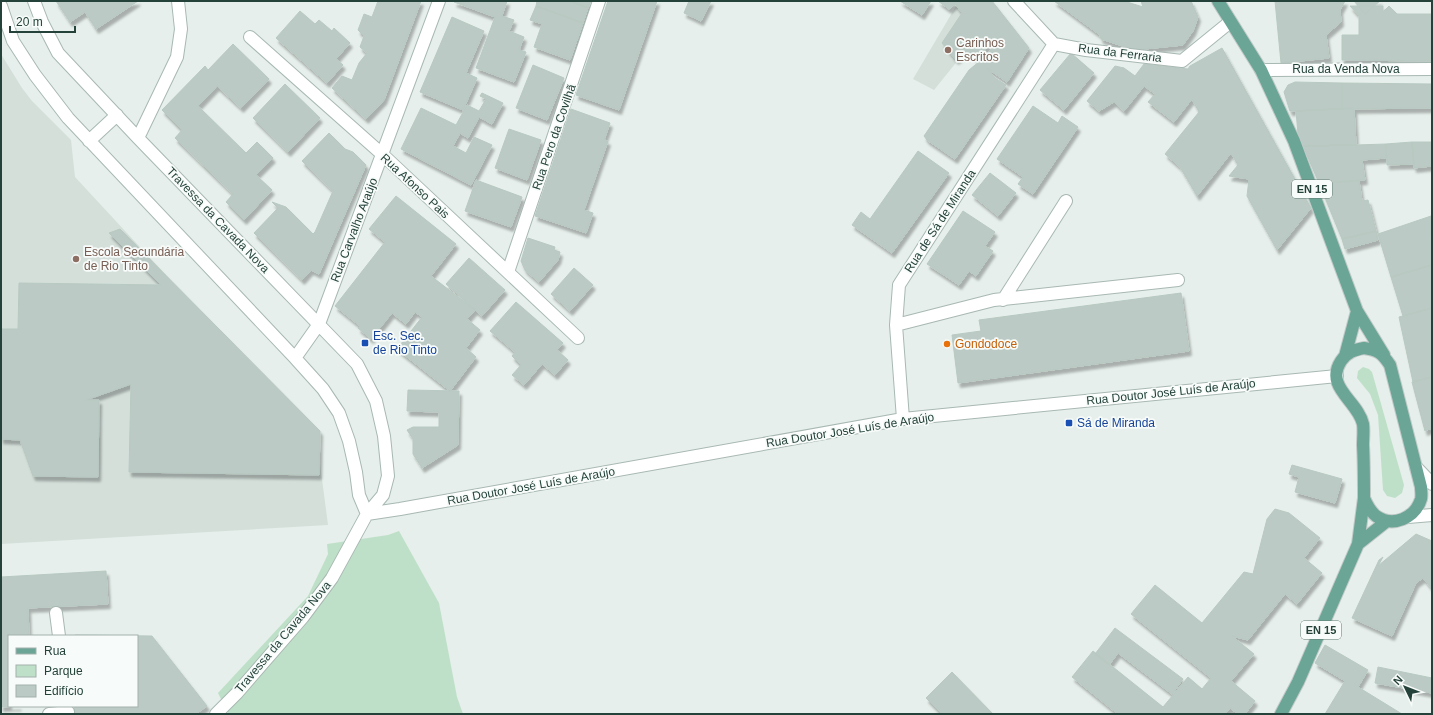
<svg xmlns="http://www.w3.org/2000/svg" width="1433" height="715" font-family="Helvetica,sans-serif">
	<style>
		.built { fill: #d4dfda }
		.green { fill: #bfe0c8 }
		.building { fill: #bbcac4; stroke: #b8c9c2; filter: url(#shadow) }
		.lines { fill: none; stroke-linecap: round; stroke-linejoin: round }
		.minor-casing { stroke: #a8b8b2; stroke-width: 14 }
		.major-casing { stroke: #c2cac8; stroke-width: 14 }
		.minor { stroke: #fff; stroke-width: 12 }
		.major { stroke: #6aa596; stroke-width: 12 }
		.education-dot { fill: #8d6e63; stroke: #f7fbf9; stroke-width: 1.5 }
		.transit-dot { fill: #1a4fb4; stroke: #f7fbf9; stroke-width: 1.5 }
		.food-dot { fill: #e8710a; stroke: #f7fbf9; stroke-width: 1.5 }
		.labels { text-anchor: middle; stroke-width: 3.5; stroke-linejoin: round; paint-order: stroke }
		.shield { fill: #f7fbf9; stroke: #637a73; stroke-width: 1 }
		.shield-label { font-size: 11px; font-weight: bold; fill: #24423a }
		.education-label { font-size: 12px; fill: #785e54; stroke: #f7fbf9; text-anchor: start }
		.street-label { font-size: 12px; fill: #24423a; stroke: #f7fbf9 }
		.transit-label { font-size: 12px; fill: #164399; stroke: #f7fbf9; text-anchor: start }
		.food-label { font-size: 12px; fill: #c56008; stroke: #f7fbf9; text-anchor: start }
	</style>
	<defs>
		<filter id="shadow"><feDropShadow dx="2.5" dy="4.5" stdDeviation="1" flood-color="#0004"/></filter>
	</defs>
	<rect width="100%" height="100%" fill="#e6efeb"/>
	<path class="built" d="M 959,1 L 980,33 L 934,90 L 913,79 Z
		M 1,54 L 22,88 L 32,101 L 71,140 L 75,177 L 228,342 L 317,441 L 328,525 L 1,544 Z"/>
	<path class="green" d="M 1363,367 L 1369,369 L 1372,372 L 1404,485 L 1402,493 L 1395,498 L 1387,496 L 1383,490 L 1378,415 L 1370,394 L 1357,378 L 1358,371 Z
		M 399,531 L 439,603 L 457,697 L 463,714 L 227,714 L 228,713 L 218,693 L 308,596 L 328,554 L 327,544 L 388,535 Z"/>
	<path class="building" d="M 56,1 L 138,1 L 96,29 L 85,12 L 70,22 Z
		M 378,1 L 421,1 L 384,100 L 366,119 L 332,88 L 342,76 L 352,80 L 359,63 L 367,53 L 360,47 L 364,36 L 358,30 L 364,14 L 372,17 Z
		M 455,1 L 507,1 L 502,16 L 514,20 L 509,31 L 524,37 L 519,50 L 526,52 L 514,82 L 476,68 L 495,17 L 454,2 Z
		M 537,1 L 570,1 L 588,8 L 583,23 L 536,6 Z
		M 570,1 L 591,1 L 588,8 Z
		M 608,1 L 657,1 L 619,110 L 576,95 Z
		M 689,1 L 711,1 L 701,21 L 684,13 Z
		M 900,1 L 931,1 L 922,15 Z
		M 938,1 L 992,1 L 1029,48 L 1007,82 L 987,68 L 995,78 L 1006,85 L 955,159 L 927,140 L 924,136 L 969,70 L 986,56 L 1001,36 L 987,47 L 978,60 L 966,52 L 956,60 L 942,43 L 962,13 L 955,4 L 949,9 Z
		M 1054,1 L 1124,1 L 1143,7 L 1141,1 L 1191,1 L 1198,17 L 1193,31 L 1183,45 L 1135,50 L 1101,39 L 1100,35 Z
		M 1275,1 L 1345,1 L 1340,10 L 1341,22 L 1326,35 L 1329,58 L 1281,63 Z
		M 1354,1 L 1380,1 L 1365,14 Z
		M 536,6 L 583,23 L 570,60 L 534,47 L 542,24 L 530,20 Z
		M 1350,6 L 1383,6 L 1383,12 L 1389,6 L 1397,14 L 1432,14 L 1432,61 L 1342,60 L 1342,35 L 1359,35 L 1359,16 Z
		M 300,11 L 315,24 L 319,20 L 332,31 L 334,28 L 350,43 L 336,59 L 343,65 L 327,83 L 276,38 Z
		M 452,17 L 484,31 L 466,73 L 477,78 L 463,110 L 420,92 Z
		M 233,44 L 269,79 L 241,108 L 217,86 L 198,106 L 246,153 L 257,142 L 273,158 L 256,175 L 272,190 L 244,220 L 226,202 L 233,194 L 175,138 L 182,130 L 162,110 L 205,66 L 208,70 Z
		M 1222,48 L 1311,208 L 1277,250 L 1247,196 L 1249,179 L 1229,176 L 1238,165 L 1231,153 L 1197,196 L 1180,167 L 1165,154 L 1199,112 L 1192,99 L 1174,122 L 1148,102 L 1155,94 L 1144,86 L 1124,111 L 1114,102 L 1099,111 L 1087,101 L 1115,66 L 1124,68 L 1135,76 L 1144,64 L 1188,69 L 1190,66 Z
		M 1071,53 L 1094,73 L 1064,110 L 1040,90 Z
		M 533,65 L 564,78 L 547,120 L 516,108 Z
		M 1295,82 L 1342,83 L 1342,109 L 1290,111 L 1284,92 L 1288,85 Z
		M 1342,83 L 1432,84 L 1432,108 L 1342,109 Z
		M 285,84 L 320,118 L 288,152 L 253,118 Z
		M 482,93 L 503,103 L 492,124 L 479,117 L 468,138 L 460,133 L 453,146 L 466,153 L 474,137 L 492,145 L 471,185 L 401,149 L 421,108 L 456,125 L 467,105 L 479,111 L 486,99 L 480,96 Z
		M 1033,106 L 1058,123 L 1062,116 L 1078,127 L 1033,194 L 1018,184 L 1023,177 L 997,159 Z
		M 1354,108 L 1356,145 L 1303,146 L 1298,134 L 1296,111 Z
		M 571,109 L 610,123 L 604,140 L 608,141 L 584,210 L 593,213 L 586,233 L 535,216 Z
		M 509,129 L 541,140 L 527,180 L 495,168 Z
		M 329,133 L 345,149 L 353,152 L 366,165 L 319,274 L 311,270 L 302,280 L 254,233 L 278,208 L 272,202 L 286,207 L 313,234 L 315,232 L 333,191 L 302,161 Z
		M 1412,142 L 1414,164 L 1387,165 L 1386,144 Z
		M 1412,142 L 1432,142 L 1432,166 L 1414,168 Z
		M 1386,144 L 1386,158 L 1362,160 L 1365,180 L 1319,183 L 1303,146 L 1356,145 Z
		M 918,151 L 949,173 L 892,253 L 852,225 L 861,212 L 870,219 Z
		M 990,173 L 1016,193 L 998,216 L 972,195 Z
		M 476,180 L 522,197 L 511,227 L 465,211 Z
		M 1359,181 L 1362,201 L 1368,200 L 1376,231 L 1342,239 L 1319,183 Z
		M 396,196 L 456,244 L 431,276 L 475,310 L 467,319 L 480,330 L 466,348 L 476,357 L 450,391 L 397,349 L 422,317 L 415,312 L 406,324 L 392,313 L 371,339 L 358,328 L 360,326 L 335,306 L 385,242 L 369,229 Z
		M 963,211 L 995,232 L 985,246 L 993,251 L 976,276 L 969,271 L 959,285 L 927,264 Z
		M 1431,216 L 1432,265 L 1391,277 L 1378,234 Z
		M 120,229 L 320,431 L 319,475 L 129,472 L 131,384 L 86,400 L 99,400 L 98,477 L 33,476 L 20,440 L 1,439 L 1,329 L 18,329 L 19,283 L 161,285 L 109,233 Z
		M 1376,231 L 1378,240 L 1345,249 L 1342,239 Z
		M 528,238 L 555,247 L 554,250 L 560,252 L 558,260 L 539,282 L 525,270 L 521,261 Z
		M 469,258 L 505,290 L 482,316 L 446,284 Z
		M 1432,265 L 1432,308 L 1403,316 L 1391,277 Z
		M 574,268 L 593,285 L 570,311 L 551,294 Z
		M 1181,293 L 1189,351 L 958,383 L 952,335 L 981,331 L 979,320 Z
		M 516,302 L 563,343 L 557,350 L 568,360 L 555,375 L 542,364 L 524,385 L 512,375 L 521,365 L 512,356 L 515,352 L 490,331 Z
		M 1432,308 L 1432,377 L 1413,382 L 1399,317 Z
		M 1432,377 L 1432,428 L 1425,431 L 1412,382 Z
		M 408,390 L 459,391 L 458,445 L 422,468 L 413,454 L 413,439 L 407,430 L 413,427 L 439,427 L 439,412 L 407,411 Z
		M 1292,465 L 1342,479 L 1335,503 L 1295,492 L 1299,477 L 1289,474 Z
		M 1275,509 L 1289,513 L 1320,538 L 1304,558 L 1322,573 L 1297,604 L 1285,594 L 1248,640 L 1232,636 L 1254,654 L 1231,681 L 1255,701 L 1245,714 L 1238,714 L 1230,708 L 1225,714 L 1118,714 L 1072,677 L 1093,651 L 1163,707 L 1188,677 L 1202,689 L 1211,678 L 1131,614 L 1155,585 L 1202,623 L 1244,572 L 1253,574 L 1267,519 Z
		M 1416,534 L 1432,541 L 1432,589 L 1423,578 L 1416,583 L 1392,636 L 1352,618 L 1379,560 L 1383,557 L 1378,566 Z
		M 106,571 L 108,604 L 28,608 L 29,636 L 9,636 L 9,706 L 19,706 L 1,707 L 1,577 Z
		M 1115,628 L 1183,679 L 1172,694 L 1118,653 L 1109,665 L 1095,654 Z
		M 75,635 L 152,636 L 207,706 L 196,714 L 75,714 L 74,706 L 137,706 L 137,636 L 74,636 Z
		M 1325,645 L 1368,670 L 1358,687 L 1402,714 L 1325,714 L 1345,681 L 1315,663 Z
		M 1378,667 L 1432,678 L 1432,693 L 1375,683 Z
		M 952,672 L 993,714 L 942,714 L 926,698 Z"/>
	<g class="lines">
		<g class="minor-casing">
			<path id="minor" d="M 34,1 L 42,22 L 58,53 L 138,138 L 357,364 L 376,401 L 384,436 L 388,476 L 383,495 L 367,514 L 332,578 L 303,617 L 237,693 L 216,714
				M 1014,1 L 1054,44 L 1086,50 L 1182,61 L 1230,22
				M 1,6 L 13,41 L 35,75 L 68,118 L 295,358 L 323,389 L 339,413 L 349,441 L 356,472 L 359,495 L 367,514
				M 250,37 L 383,155 L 578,338
				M 1261,70 L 1432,69
				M 138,138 L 177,57 L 181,29 L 178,1
				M 89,141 L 117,115
				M 508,272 L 599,1
				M 1003,300 L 1066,201
				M 896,325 L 994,300 L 1178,280
				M 295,358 L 319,324 L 439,1
				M 903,419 L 896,325 L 899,285 L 1054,44
				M 1416,467 L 1432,484
				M 367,514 L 400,509 L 903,419 L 1337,376
				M 1408,517 L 1432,515
				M 56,613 L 59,636
				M 49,714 L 68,712"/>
		</g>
		<g class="major-casing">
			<path id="major" d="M 1218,1 L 1261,70 L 1294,141 L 1357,311 L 1384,355
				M 1364,348 C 1378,350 1382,353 1390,365 L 1421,487 C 1421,491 1422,495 1421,499 C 1415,518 1393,528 1376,516 C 1370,511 1367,505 1364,498 C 1364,481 1364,463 1363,445 C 1363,439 1364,431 1363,424 C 1358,401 1324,387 1341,361 C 1347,352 1354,350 1364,348 Z
				M 1345,356 L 1357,311
				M 1358,544 L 1387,521
				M 1281,714 L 1298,682 L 1358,544 L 1364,498"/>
		</g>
		<use href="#minor" class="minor"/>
		<use href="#major" class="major"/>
	</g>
	<g class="education-dot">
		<circle cx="948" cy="50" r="4"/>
		<circle cx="76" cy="259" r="4"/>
	</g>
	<g class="transit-dot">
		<rect x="361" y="339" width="8" height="8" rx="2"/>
		<rect x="1065" y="419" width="8" height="8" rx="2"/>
	</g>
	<circle class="food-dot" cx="947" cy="344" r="4"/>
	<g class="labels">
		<g class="shield">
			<rect x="1292" y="180" width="40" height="18" rx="3"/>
			<rect x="1301" y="621" width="40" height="18" rx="3"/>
		</g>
		<g class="shield-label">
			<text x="1312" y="193">EN 15</text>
			<text x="1321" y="634">EN 15</text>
		</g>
		<g class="education-label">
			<text x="956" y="47">Carinhos<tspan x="956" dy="14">Escritos</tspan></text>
			<text x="84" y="256">Escola Secundária<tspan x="84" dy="14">de Rio Tinto</tspan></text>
		</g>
		<g class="street-label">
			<text transform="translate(1120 53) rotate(7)" y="4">Rua da Ferraria</text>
			<text x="1346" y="73">Rua da Venda Nova</text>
			<text transform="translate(554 137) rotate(-71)" y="4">Rua Pero da Covilhã</text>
			<text transform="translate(415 186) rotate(43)" y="4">Rua Afonso Pais</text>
			<text transform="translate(218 220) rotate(46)" y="4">Travessa da Cavada Nova</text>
			<text transform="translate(940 221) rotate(-57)" y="4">Rua de Sá de Miranda</text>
			<text transform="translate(354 230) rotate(-69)" y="4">Rua Carvalho Araújo</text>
			<text transform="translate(1171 392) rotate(-6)" y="4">Rua Doutor José Luís de Araújo</text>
			<text transform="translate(850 430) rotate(-9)" y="4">Rua Doutor José Luís de Araújo</text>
			<text transform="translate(531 486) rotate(-10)" y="4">Rua Doutor José Luís de Araújo</text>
			<text transform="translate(283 637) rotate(-50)" y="4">Travessa da Cavada Nova</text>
		</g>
		<g class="transit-label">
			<text x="373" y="340">Esc. Sec.<tspan x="373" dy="14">de Rio Tinto</tspan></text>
			<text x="1077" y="427">Sá de Miranda</text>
		</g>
		<g class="food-label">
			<text x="955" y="348">Gondodoce</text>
		</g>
	</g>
	<rect width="1433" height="715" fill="none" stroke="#24423a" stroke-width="4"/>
	<rect x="8" y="635" width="130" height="72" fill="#f7fbf9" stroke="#a3b1ad"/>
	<rect x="16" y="648" width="20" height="6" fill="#6aa596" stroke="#a3b1ad"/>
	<text x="44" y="655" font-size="12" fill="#24423a">Rua</text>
	<rect x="16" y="665" width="20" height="12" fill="#bfe0c8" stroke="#a3b1ad"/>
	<text x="44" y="675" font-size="12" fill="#24423a">Parque</text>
	<rect x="16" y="685" width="20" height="12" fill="#bbcac4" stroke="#a3b1ad"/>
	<text x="44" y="695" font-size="12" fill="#24423a">Edifício</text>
	<g transform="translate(1405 687) rotate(313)" stroke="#f7fbf9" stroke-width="3" paint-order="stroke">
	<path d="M0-3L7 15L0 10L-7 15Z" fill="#24423a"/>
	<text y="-6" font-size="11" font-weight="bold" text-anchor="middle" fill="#24423a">N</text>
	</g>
	<path d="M10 26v6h65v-6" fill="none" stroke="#24423a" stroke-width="2"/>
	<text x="16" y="26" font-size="12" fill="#24423a" stroke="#f7fbf9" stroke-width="3" paint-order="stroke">20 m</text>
</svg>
